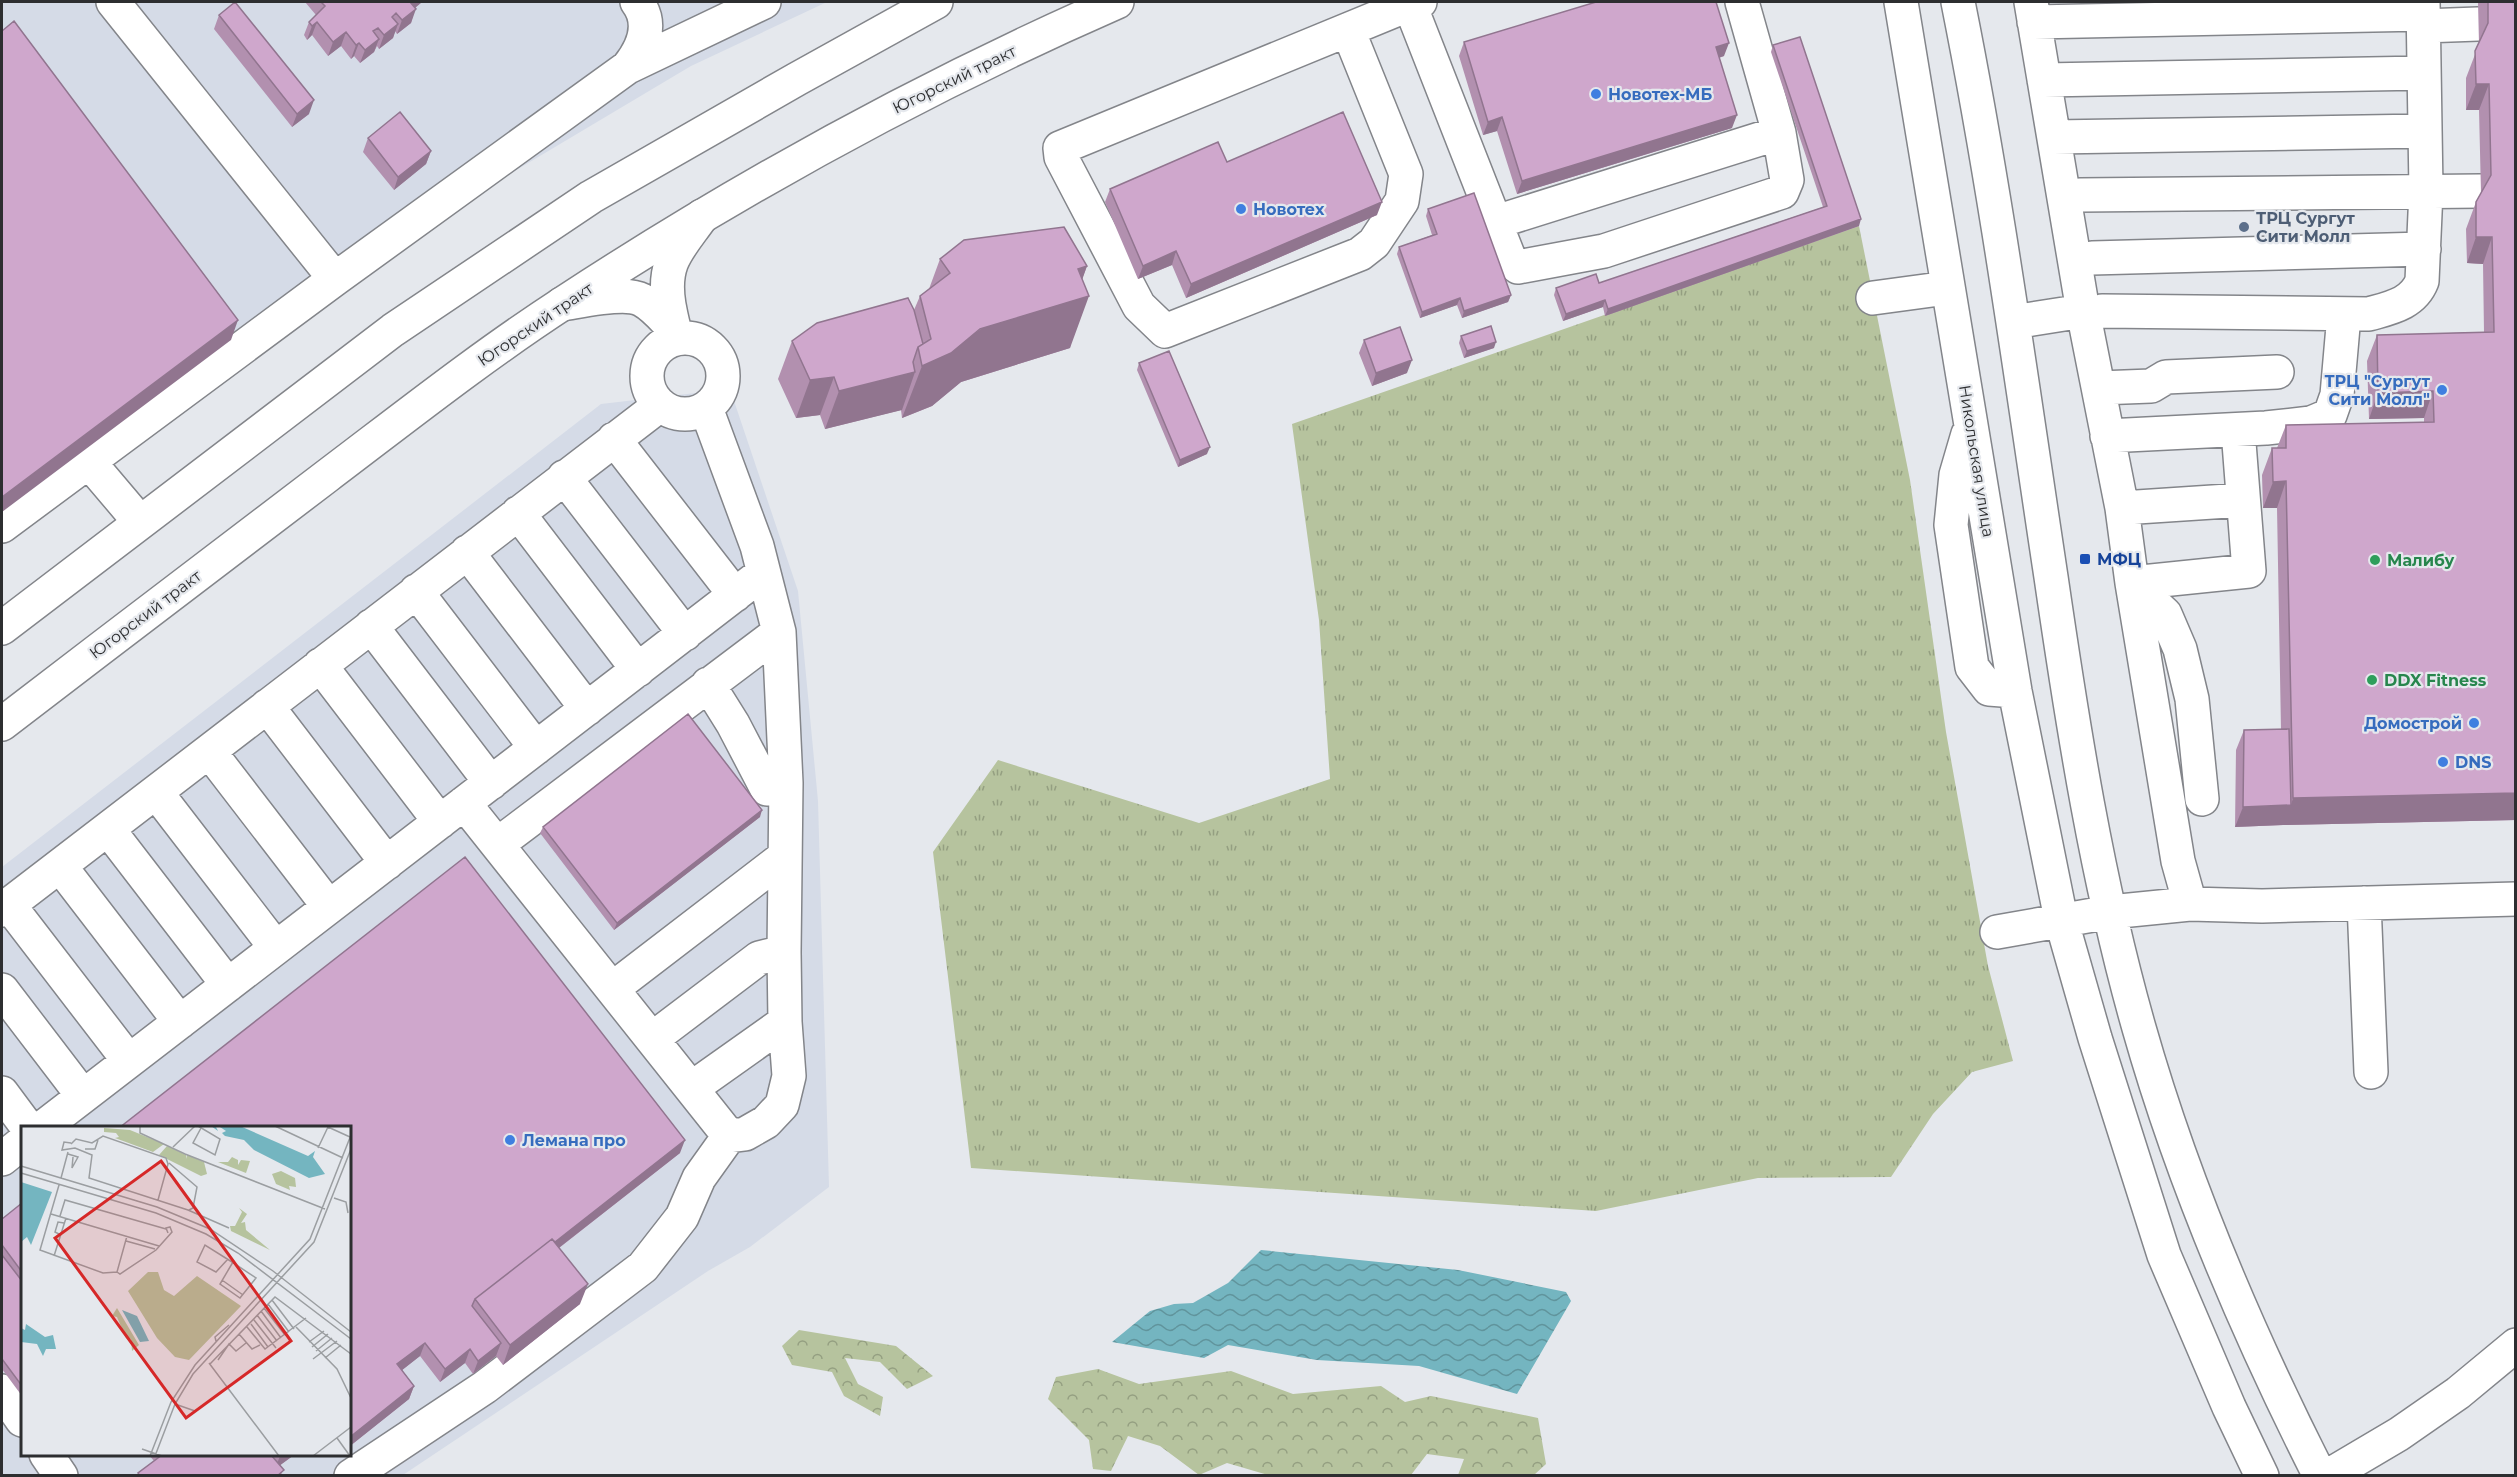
<svg xmlns="http://www.w3.org/2000/svg" width="2517" height="1477" font-family="Montserrat,sans-serif">
	<style>
		.built { fill: #d5dbe7; fill-rule: evenodd }
		.grass { fill: url(#grass-tufts) }
		.forest { fill: url(#forest-crowns) }
		.water { fill: url(#water-waves) }
		.lines { fill: none; stroke-linecap: round; stroke-linejoin: round }
		.minor-casing { stroke: #83858a; stroke-width: 36 }
		.major-casing { stroke: #83858a; stroke-width: 36 }
		.minor { stroke: #fff; stroke-width: 33 }
		.major { stroke: #fff; stroke-width: 33 }
		.wall { fill: #b290af }
		.shaded-wall { fill: #91758f }
		.building { fill: #cfa7cc; stroke: #91758f; stroke-width: 1.5 }
		.shop-dot { fill: #3f7fe0; stroke: #e5e8ed; stroke-width: 2 }
		.service-dot { fill: #5c6f8a; stroke: #e5e8ed; stroke-width: 2 }
		.transit-dot { fill: #1a4fb4; stroke: #e5e8ed; stroke-width: 2 }
		.leisure-dot { fill: #2e9e5b; stroke: #e5e8ed; stroke-width: 2 }
		.labels { text-anchor: middle; stroke-width: 4.5; stroke-linejoin: round; paint-order: stroke }
		.street-label { font-size: 16px; fill: #2d2e30; stroke: #e5e8ed }
		.shop-label { font-size: 16px; font-weight: bold; fill: #366cbe; stroke: #e5e8ed; text-anchor: start }
		.service-label { font-size: 16px; font-weight: bold; fill: #4e5e75; stroke: #e5e8ed; text-anchor: start }
		.transit-label { font-size: 16px; font-weight: bold; fill: #164399; stroke: #e5e8ed; text-anchor: start }
		.leisure-label { font-size: 16px; font-weight: bold; fill: #27864d; stroke: #e5e8ed; text-anchor: start }
		.inset-road { fill: none; stroke: #9b9ea1; stroke-width: 1.5 }
		.view { fill: #d62828; fill-opacity: 0.15; stroke: #d62828; stroke-width: 3 }
		.inset-edge { fill: none; stroke: #2d2e30; stroke-width: 3 }
	</style>
	<defs>
		<pattern id="grass-tufts" width="24" height="20" patternUnits="userSpaceOnUse" patternTransform="scale(1.5)"><rect width="24" height="20" fill="#b6c39e"/><path d="M3 7l-1-3M5 7V3M7 7l1-3M15 17l-1-3M17 17v-4M19 17l1-3" fill="none" stroke="#949f81"/></pattern>
		<pattern id="forest-crowns" width="20" height="18" patternUnits="userSpaceOnUse" patternTransform="scale(1.5)"><rect width="20" height="18" fill="#b6c39e"/><path d="M2 6a3 3 0 1 1 6 0M12 15a3 3 0 1 1 6 0" fill="none" stroke="#949f81"/></pattern>
		<pattern id="water-waves" width="16" height="10" patternUnits="userSpaceOnUse" patternTransform="scale(1.5)"><rect width="16" height="10" fill="#74b5c0"/><path d="M0 5q4-4 8 0t8 0" fill="none" stroke="#60949c"/></pattern>
	</defs>
	<rect width="100%" height="100%" fill="#e5e8ed"/>
	<path class="built" d="M 2,2 L 827,2 L 691,66 L 488,187 L 2,540 Z
		M 730,389 L 798,591 L 818,801 L 829,1187 L 750,1247 L 708,1271 L 403,1475 L 2,1476 L 2,867 L 601,404 ZM 22,1128 L 350,1128 L 350,1454 L 22,1454 Z"/>
	<path class="grass" d="M 1859,226 L 1910,480 L 1946,732 L 1988,966 L 2013,1061 L 1972,1072 L 1933,1114 L 1891,1177 L 1758,1178 L 1596,1211 L 971,1168 L 933,852 L 998,760 L 1199,823 L 1330,779 L 1319,620 L 1292,424 Z"/>
	<path class="forest" d="M 799,1330 L 896,1346 L 933,1376 L 907,1389 L 880,1362 L 845,1358 L 858,1384 L 883,1397 L 880,1416 L 844,1396 L 832,1372 L 792,1365 L 782,1346 Z
		M 1098,1369 L 1139,1384 L 1231,1371 L 1293,1394 L 1381,1386 L 1405,1402 L 1431,1396 L 1538,1418 L 1546,1464 L 1534,1475 L 1458,1475 L 1464,1459 L 1427,1454 L 1411,1475 L 1268,1475 L 1227,1463 L 1199,1475 L 1160,1446 L 1128,1436 L 1111,1471 L 1093,1469 L 1089,1440 L 1048,1399 L 1056,1377 Z"/>
	<path class="water" d="M 1261,1250 L 1458,1270 L 1566,1292 L 1571,1301 L 1517,1394 L 1419,1366 L 1317,1360 L 1228,1345 L 1204,1358 L 1112,1342 L 1150,1311 L 1174,1304 L 1193,1303 L 1228,1283 Z"/>
	<g class="lines">
		<g class="minor-casing">
			<path id="minor" d="M 113,2 L 335,279
				M 1901,2 L 2015,691 L 2061,919 L 2095,1038 L 2164,1255 L 2229,1407 L 2262,1476
				M 1958,2 C 1996,192 2022,385 2051,577 C 2073,728 2097,881 2139,1028 C 2183,1183 2247,1332 2320,1476
				M 2031,2 L 2083,311 L 2122,508 L 2132,583 L 2178,861 L 2190,904
				M 1410,5 L 1510,260 L 1518,267 L 1604,251 L 1782,192 L 1787,180 L 1779,133 L 1742,2
				M 2034,22 L 2423,14
				M 2423,26 L 2478,24
				M 1348,30 L 1406,174 L 1402,201 L 1374,243 L 1360,254 L 1165,331 L 1139,306 L 1061,157 L 1060,148 L 1398,9 L 1420,2
				M 628,67 C 643,48 654,24 637,2
				M 2044,80 L 2424,73
				M 2054,137 L 2425,131
				M 2080,195 L 2481,191
				M 1496,222 L 1779,133
				M 2092,258 L 2424,249
				M 1873,298 L 1947,288
				M 562,304 C 582,301 625,291 642,300 C 655,307 664,319 674,329
				M 2102,311 L 2369,314 C 2390,308 2413,304 2422,281 L 2426,191 L 2423,2
				M 2013,322 L 2083,311
				M 677,337 C 673,327 671,316 669,305 C 662,262 678,250 702,216
				M647 376a38 38 0 1 1 76 0a38 38 0 1 1-76 0Z
				M 2099,388 L 2151,386 L 2166,377 L 2277,372
				M 1968,434 L 1956,475 L 1951,525 L 1972,667 L 1989,689 L 2015,691
				M 2107,436 L 2266,428 L 2311,423 L 2330,415 L 2337,395 L 2344,315
				M 614,439 L 735,595
				M 89,462 L 139,521
				M 564,477 L 685,634
				M 2122,508 L 2243,500
				M 518,513 L 638,670
				M 2,526 L 335,279 L 628,67 L 764,2
				M 467,552 L 587,709
				M 2132,583 L 2249,571 L 2238,430
				M 2132,583 L 2165,614 L 2180,649 L 2192,699 L 2202,799
				M 416,591 L 536,748
				M 371,626 L 491,783
				M 320,665 L 440,822
				M 708,684 L 733,724 L 767,789 L 786,783
				M 267,706 L 387,863
				M 209,751 L 329,907
				M 156,792 L 276,948
				M 464,803 L 729,1136 L 745,1134 L 766,1122 L 782,1105 L 789,1076 L 785,1022 L 784,952 L 786,783 L 779,632 L 757,546 L 706,408
				M 108,829 L 228,985
				M 498,844 L 779,632
				M 60,866 L 180,1022
				M 2364,903 L 2371,1072
				M 9,905 L 129,1061
				M 2,910 L 660,405
				M 1997,932 L 2110,912 L 2190,904 L 2262,906 L 2516,899
				M 612,989 L 784,857
				M 2,990 L 83,1096
				M 652,1039 L 759,958 L 784,952
				M 692,1088 L 785,1022
				M 2,1093 L 28,1128
				M 42,1128 L 763,573
				M 2,1159 L 22,1143
				M 2,1391 L 22,1420
				M 46,1454 L 61,1476
				M 351,1476 L 485,1387 L 643,1267 L 682,1217 L 699,1178 L 729,1136
				M 2328,1476 L 2399,1434 L 2458,1393 L 2516,1345"/>
		</g>
		<g class="major-casing">
			<path id="major" d="M 2,628 L 393,330 L 591,197 L 797,79 L 936,2
				M 2,724 C 110,641 218,559 327,476 C 405,417 482,356 565,302 C 741,187 925,86 1117,2"/>
		</g>
		<use href="#minor" class="minor"/>
		<use href="#major" class="major"/>
	</g>
	<path class="wall" d="M 305,2 L 422,2 L 415,8 L 411,23 L 397,34 L 395,31 L 393,38 L 379,49 L 377,46 L 374,52 L 360,63 L 354,56 L 351,59 L 341,46 L 328,56 L 312,35 L 307,40 L 304,35 L 309,22 L 316,15 Z
		M 2478,2 L 2516,2 L 2516,820 L 2283,825 L 2235,827 L 2236,750 L 2244,730 L 2281,730 L 2277,508 L 2263,508 L 2262,475 L 2272,448 L 2277,448 L 2286,425 L 2424,422 L 2424,418 L 2369,419 L 2367,361 L 2377,335 L 2484,332 L 2483,264 L 2467,263 L 2466,229 L 2476,202 L 2481,193 L 2479,110 L 2466,110 L 2466,78 L 2479,44 Z
		M 219,15 L 309,114 L 292,127 L 214,29 Z
		M 1464,42 L 1724,56 L 1719,58 L 1732,128 L 1517,194 L 1497,131 L 1483,135 L 1459,56 Z
		M 1773,45 L 1859,226 L 1605,316 L 1603,307 L 1563,321 L 1554,295 L 1556,288 L 1599,283 L 1823,207 L 1771,52 Z
		M 368,138 L 431,151 L 426,164 L 394,190 L 363,152 Z
		M 1227,162 L 1377,215 L 1186,298 L 1172,265 L 1138,279 L 1105,202 L 1110,189 Z
		M 1428,209 L 1511,295 L 1508,302 L 1462,318 L 1457,305 L 1420,318 L 1397,254 L 1399,247 L 1432,235 L 1426,216 Z
		M 940,259 L 1087,266 L 1082,279 L 1070,348 L 961,382 L 932,406 L 902,418 L 901,410 L 825,429 L 820,415 L 796,418 L 778,379 L 792,341 L 914,310 L 920,296 L 929,289 Z
		M 1461,336 L 1494,348 L 1464,358 L 1459,343 Z
		M 1364,340 L 1407,373 L 1372,386 L 1359,353 Z
		M 1139,363 L 1207,454 L 1178,467 L 1137,370 Z
		M 760,817 L 614,930 L 540,833 L 543,827 Z
		M 350,1128 L 680,1153 L 559,1248 L 580,1304 L 503,1365 L 496,1356 L 473,1374 L 465,1363 L 440,1382 L 420,1356 L 402,1370 L 414,1386 L 409,1399 L 350,1446 Z
		M 22,1203 L 22,1396 L 2,1369 L 2,1219 Z
		M 149,1455 L 294,1455 L 280,1465 L 282,1476 L 138,1476 L 138,1473 L 154,1461 Z"/>
	<path class="shaded-wall" d="M 411,2 L 422,2 L 405,16 Z
		M 416,9 L 411,23 L 397,34 L 402,20 Z
		M 317,22 L 312,35 L 307,40 L 312,26 Z
		M 398,24 L 393,38 L 379,49 L 384,35 Z
		M 346,32 L 341,46 L 328,56 L 333,42 Z
		M 379,39 L 374,52 L 360,63 L 365,50 Z
		M 359,43 L 354,56 L 351,59 L 356,45 Z
		M 1729,43 L 1724,56 L 1711,60 L 1716,47 Z
		M 2476,84 L 2489,84 L 2479,110 L 2466,110 Z
		M 314,100 L 309,114 L 292,127 L 297,114 Z
		M 1737,115 L 1732,128 L 1517,194 L 1522,181 Z
		M 1502,117 L 1497,131 L 1483,135 L 1488,122 Z
		M 431,151 L 426,164 L 394,190 L 398,177 Z
		M 1382,202 L 1377,215 L 1186,298 L 1191,284 Z
		M 1861,219 L 1859,226 L 1605,316 L 1608,309 Z
		M 2476,237 L 2492,237 L 2483,264 L 2467,263 Z
		M 1176,251 L 1172,265 L 1138,279 L 1143,266 Z
		M 1087,266 L 1075,300 L 1089,296 L 1070,348 L 961,382 L 932,406 L 902,418 L 922,366 L 1078,269 Z
		M 1511,295 L 1508,302 L 1462,318 L 1464,311 Z
		M 1460,298 L 1457,305 L 1420,318 L 1422,312 Z
		M 1605,300 L 1603,307 L 1563,321 L 1566,314 Z
		M 238,320 L 231,340 L 2,512 L 2,497 Z
		M 1496,342 L 1494,348 L 1464,358 L 1467,351 Z
		M 1412,360 L 1407,373 L 1372,386 L 1376,373 Z
		M 915,372 L 902,410 L 825,429 L 839,391 Z
		M 834,377 L 820,415 L 796,418 L 810,380 Z
		M 2433,391 L 2424,418 L 2369,419 L 2378,393 Z
		M 1210,447 L 1207,454 L 1178,467 L 1180,460 Z
		M 2286,481 L 2277,508 L 2263,508 L 2273,482 Z
		M 2516,793 L 2516,820 L 2283,825 L 2235,827 L 2243,807 L 2291,805 L 2293,798 Z
		M 762,810 L 760,817 L 614,930 L 617,923 Z
		M 685,1140 L 680,1153 L 482,1308 L 477,1302 Z
		M 588,1284 L 580,1304 L 503,1365 L 510,1345 Z
		M 425,1343 L 420,1356 L 392,1378 L 397,1364 Z
		M 501,1343 L 496,1356 L 473,1374 L 478,1361 Z
		M 470,1349 L 465,1363 L 440,1382 L 445,1369 Z
		M 414,1386 L 409,1399 L 350,1446 L 350,1437 Z
		M 281,1455 L 294,1455 L 275,1469 L 280,1456 Z"/>
	<path class="building" d="M 235,2 L 314,100 L 297,114 L 219,15 Z
		M 321,2 L 411,2 L 410,2 L 416,9 L 402,20 L 396,13 L 392,17 L 398,24 L 384,35 L 378,28 L 373,31 L 379,39 L 365,50 L 359,43 L 356,45 L 346,32 L 333,42 L 317,22 L 312,26 L 309,22 L 325,6 Z
		M 1596,2 L 1716,2 L 1729,43 L 1716,47 L 1737,115 L 1522,181 L 1502,117 L 1488,122 L 1464,42 Z
		M 2488,2 L 2516,2 L 2516,793 L 2293,798 L 2286,481 L 2273,482 L 2272,448 L 2286,448 L 2286,425 L 2434,422 L 2433,391 L 2378,393 L 2377,335 L 2494,332 L 2492,237 L 2476,237 L 2476,202 L 2491,175 L 2489,84 L 2476,84 L 2475,51 L 2488,23 Z
		M 14,21 L 238,320 L 2,497 L 2,31 Z
		M 1800,37 L 1861,219 L 1608,309 L 1605,300 L 1566,314 L 1556,288 L 1596,274 L 1599,283 L 1827,206 L 1773,45 Z
		M 400,112 L 431,151 L 398,177 L 368,138 Z
		M 1343,112 L 1382,202 L 1191,284 L 1176,251 L 1143,266 L 1110,189 L 1218,142 L 1227,162 Z
		M 1474,193 L 1511,295 L 1464,311 L 1460,298 L 1422,312 L 1399,247 L 1437,234 L 1428,209 Z
		M 1064,227 L 1087,266 L 1078,269 L 1089,296 L 980,329 L 951,353 L 922,366 L 918,347 L 931,339 L 920,296 L 950,273 L 940,259 L 964,240 Z
		M 908,298 L 914,310 L 923,344 L 918,347 L 913,362 L 915,372 L 839,391 L 834,377 L 810,380 L 792,341 L 817,323 Z
		M 1491,326 L 1496,342 L 1467,351 L 1461,336 Z
		M 1400,327 L 1412,360 L 1376,373 L 1364,340 Z
		M 1169,351 L 1210,447 L 1180,460 L 1139,363 Z
		M 688,714 L 762,810 L 617,923 L 543,827 Z
		M 2289,729 L 2291,805 L 2243,807 L 2244,730 Z
		M 465,857 L 685,1140 L 555,1242 L 552,1239 L 475,1299 L 472,1306 L 501,1343 L 478,1361 L 470,1349 L 445,1369 L 425,1343 L 397,1364 L 414,1386 L 350,1437 L 350,1128 L 119,1128 Z
		M 22,1203 L 22,1272 L 2,1245 L 2,1219 Z
		M 552,1239 L 588,1284 L 510,1345 L 475,1299 Z
		M 2,1255 L 22,1281 L 22,1386 L 2,1359 Z
		M 162,1455 L 271,1455 L 284,1470 L 277,1476 L 140,1476 L 138,1473 Z"/>
	<g class="shop-dot">
		<circle cx="1596" cy="94" r="6"/>
		<circle cx="1241" cy="209" r="6"/>
		<circle cx="2442" cy="390" r="6"/>
		<circle cx="2474" cy="723" r="6"/>
		<circle cx="2443" cy="762" r="6"/>
		<circle cx="510" cy="1140" r="6"/>
	</g>
	<circle class="service-dot" cx="2244" cy="227" r="6"/>
	<rect class="transit-dot" x="2079" y="553" width="12" height="12" rx="3"/>
	<g class="leisure-dot">
		<circle cx="2375" cy="560" r="6"/>
		<circle cx="2372" cy="680" r="6"/>
	</g>
	<g class="labels">
		<g class="street-label">
			<text transform="translate(954 79) rotate(-26)" y="6">Югорский тракт</text>
			<text transform="translate(535 324) rotate(-34)" y="6">Югорский тракт</text>
			<text transform="translate(1977 461) rotate(81)" y="6">Никольская улица</text>
			<text transform="translate(145 614) rotate(-37)" y="6">Югорский тракт</text>
		</g>
		<g class="shop-label">
			<text x="1608" y="100">Новотех-МБ</text>
			<text x="1253" y="215">Новотех</text>
			<text x="2430" y="387" text-anchor="end">ТРЦ "Сургут<tspan x="2430" dy="18">Сити Молл"</tspan></text>
			<text x="2462" y="729" text-anchor="end">Домострой</text>
			<text x="2455" y="768">DNS</text>
			<text x="522" y="1146">Лемана про</text>
		</g>
		<g class="service-label">
			<text x="2256" y="224">ТРЦ Сургут<tspan x="2256" dy="18">Сити Молл</tspan></text>
		</g>
		<g class="transit-label">
			<text x="2097" y="565">МФЦ</text>
		</g>
		<g class="leisure-label">
			<text x="2387" y="566">Малибу</text>
			<text x="2384" y="686">DDX Fitness</text>
		</g>
	</g>
	<g transform="translate(21 1126)">
		<rect width="330" height="330" fill="#e5e8ed"/>
		<path d="M 260,45 L 274,52 L 275,61 L 268,60 L 269,64 L 255,58 L 251,48 ZM 127,146 L 137,146 L 143,164 L 153,170 L 176,150 L 220,180 L 168,234 L 154,231 L 136,212 L 107,165 Z" fill="#b6c39e"/>
		<path d="M 83,2 L 109,4 L 143,18 L 132,26 L 94,12 L 98,11 L 95,7 L 83,6 ZM 146,20 L 165,29 L 165,33 L 166,29 L 183,36 L 186,48 L 180,50 L 138,29 ZM 211,31 L 217,34 L 217,39 L 220,34 L 229,35 L 225,47 L 197,36 L 207,36 ZM 218,82 L 226,88 L 220,97 L 224,96 L 225,104 L 249,124 L 210,105 L 209,100 L 214,100 L 221,86 ZM 96,182 L 118,219 L 111,225 L 110,213 L 105,212 L 96,191 L 91,190 Z" fill="#b6c39e"/>
		<path d="M 190,0 L 219,0 L 287,30 L 294,25 L 292,31 L 304,48 L 288,52 L 233,24 L 223,14 L 204,10 L 201,7 L 205,5 L 199,1 L 195,1 L 197,5 ZM 0,56 L 31,66 L 10,119 L 6,111 L 0,116 ZM 101,184 L 116,190 L 128,215 L 119,216 ZM 5,198 L 24,211 L 32,209 L 35,223 L 25,223 L 22,230 L 16,218 L 0,216 L 0,202 L 4,204 Z" fill="#74b5c0"/>
		<path class="inset-road" d="M 119,0 L 119,7 L 164,28 L 304,83M 177,0 L 199,13 L 194,29 L 172,17 L 180,2M 254,0 L 322,32M 307,1 L 329,11M 50,17 L 43,16 L 41,24 L 54,22 L 71,29 L 68,52 L 167,84 L 208,102M 50,18 L 55,13 L 71,17 L 82,10 L 145,32 L 147,38 L 137,74M 152,21 L 174,0M 297,22 L 307,1M 64,23 L 74,23 L 77,14M 47,28 L 57,31 L 51,42 L 52,31M 148,37 L 176,61 L 172,82 L 168,84M 0,40 L 136,81 L 189,103 L 252,145 L 330,206M 0,47 L 135,87 L 185,108 L 217,127 L 330,213M 40,52 L 47,26M 38,59 L 19,124 L 82,147 L 96,146M 313,72 L 325,76 L 327,87M 30,88 L 138,120M 39,90 L 44,74 L 145,103M 40,109 L 34,106 L 37,96 L 43,97M 106,110 L 96,146 L 99,148 L 135,124 L 151,106 L 149,101 L 145,102 L 147,107M 105,115 L 134,123M 33,130 L 45,92M 207,133 L 195,146 L 176,136 L 184,119 L 211,136 L 235,152 L 219,172 L 199,158 L 212,136M 201,154 L 222,169M 251,174 L 273,203M 247,178 L 268,206M 243,182 L 264,209M 240,185 L 260,212M 236,189 L 256,215M 233,194 L 255,222M 230,198 L 247,221M 226,201 L 244,223 L 285,192M 275,201 L 316,243 L 330,272M 218,208 L 231,223 L 239,219M 195,215 L 194,211 L 208,199M 288,216 L 303,205M 291,221 L 307,208M 295,225 L 311,212M 304,232 L 320,219M 292,233 L 316,215M 197,234 L 208,218 L 215,225 L 225,217M 188,237 L 258,330M 189,238 L 254,171 L 330,228M 154,278 L 174,285M 316,312 L 329,330M 121,323 L 141,330M 129,330 L 150,276 L 174,239 L 289,113 L 330,9M 134,330 L 154,278 L 172,248 L 293,116 L 330,23M 292,330 L 330,301"/>
		<path class="view" d="M 140,35 L 270,215 L 165,292 L 34,112 Z"/>
		<rect width="330" height="330" class="inset-edge"/>
	</g>
	<rect width="2517" height="1477" fill="none" stroke="#2d2e30" stroke-width="6"/>
</svg>
